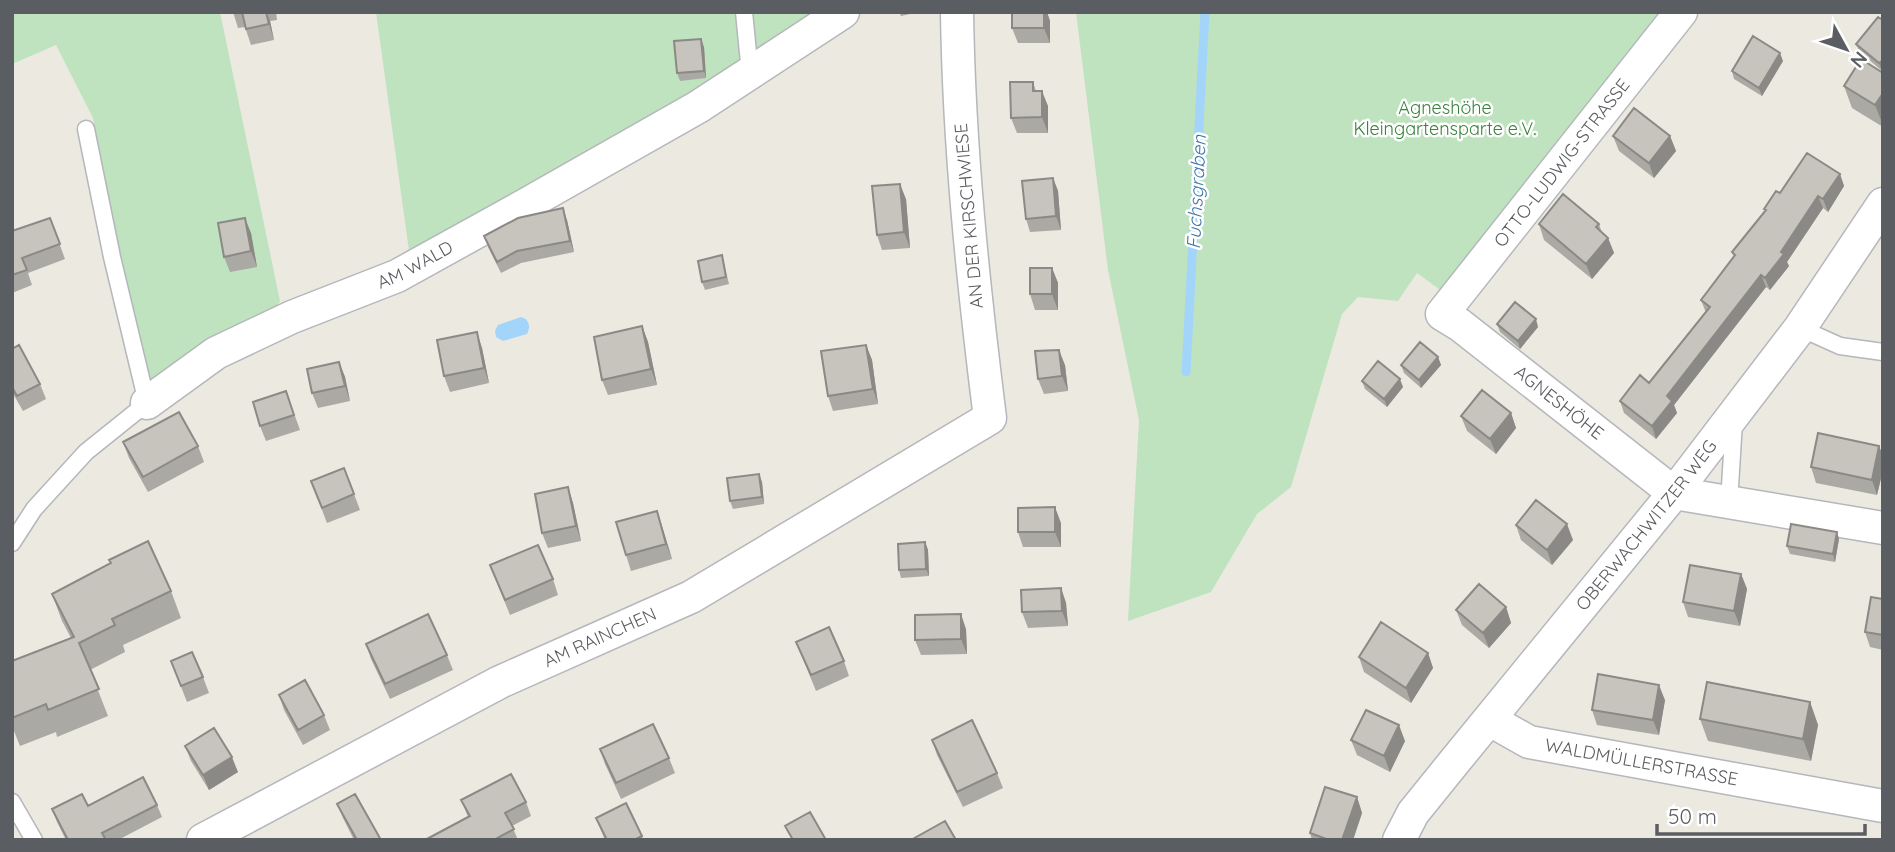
<svg xmlns="http://www.w3.org/2000/svg" width="1895" height="852" font-family="Quicksand,sans-serif">
	<style>
		.green { fill: #bfe2bf }
		.water { fill: #a3d5fa }
		.lines { fill: none; stroke-linecap: round; stroke-linejoin: round }
		.stream { stroke: #a3d5fa; stroke-width: 9 }
		.service-casing { stroke: #b4b7bb; stroke-width: 19 }
		.minor-casing { stroke: #b4b7bb; stroke-width: 35 }
		.service { stroke: #fff; stroke-width: 16 }
		.minor { stroke: #fff; stroke-width: 32 }
		.wall { fill: #aba9a3 }
		.shaded-wall { fill: #8b8985 }
		.building { fill: #c7c4be; stroke: #8b8985; stroke-width: 2 }
		.labels { text-anchor: middle; stroke-width: 5; stroke-linejoin: round; paint-order: stroke }
		.park-label { font-size: 18px; fill: #39813c; stroke: #fff }
		.street-label { font-size: 18px; fill: #5a5d61; stroke: #fff }
		.water-label { font-size: 19px; font-style: italic; fill: #4276aa; stroke: #fff }
	</style>
	<rect width="100%" height="100%" fill="#ece9e1"/>
	<path class="green" d="M 12,12 L 220,12 L 280,301 L 272,314 L 151,390 L 117,249 L 93,118 L 56,45 L 12,64 Z
		M 376,12 L 816,12 L 759,53 L 410,258 Z
		M 1076,12 L 1665,12 L 1443,292 L 1417,273 L 1398,301 L 1358,297 L 1342,314 L 1291,487 L 1257,514 L 1211,592 L 1128,621 L 1139,420 L 1108,270 Z"/>
	<path class="water" d="M 521,317 L 526,319 C 530,325 530,327 527,334 L 503,341 L 496,337 L 495,331 L 498,325 Z"/>
	<g class="lines">
		<path class="stream" d="M 1186,372 L 1205,12"/>
		<g class="service-casing">
			<path id="service" d="M 744,12 L 750,73
				M 1800,328 L 1840,346 L 1883,352
				M 1729,503 L 1734,421
				M 12,543 L 34,509 L 86,452 L 147,403 L 112,257 L 86,129
				M 12,802 L 34,840"/>
		</g>
		<g class="minor-casing">
			<g id="minor">
				<path id="s1" d="M 1681,12 L 1442,314 L 1460,325 L 1674,493 L 1883,528"/>
				<path id="s2" d="M 147,403 L 216,353 L 292,317 L 397,276 L 527,204 L 698,107 L 843,12"/>
				<path id="s3" d="M 1490,720 L 1529,742 L 1883,806"/>
				<path id="s4" d="M 203,840 L 500,682 L 691,597 L 990,418 C 973,283 959,148 957,12"/>
				<path id="s5" d="M 1399,840 L 1413,813 L 1455,761 L 1674,493 L 1800,328 L 1883,204"/>
			</g>
		</g>
		<use href="#service" class="service"/>
		<use href="#minor" class="minor"/>
	</g>
	<path class="wall" d="M 233,12 L 276,12 L 277,20 L 270,21 L 274,40 L 251,45 L 245,27 L 238,28 Z
		M 899,12 L 919,12 L 901,16 Z
		M 1044,12 L 1047,12 L 1050,21 L 1050,43 L 1018,43 L 1012,28 Z
		M 1883,20 L 1883,71 L 1882,71 L 1859,51 L 1856,44 Z
		M 704,47 L 706,78 L 680,81 L 677,73 Z
		M 1783,61 L 1762,96 L 1734,79 L 1732,71 Z
		M 1883,73 L 1883,127 L 1852,108 L 1844,86 Z
		M 1033,82 L 1036,91 L 1048,106 L 1048,133 L 1017,133 L 1011,118 Z
		M 1613,136 L 1670,136 L 1676,151 L 1654,178 L 1619,151 Z
		M 1840,174 L 1844,186 L 1828,212 L 1823,208 L 1787,262 L 1789,266 L 1770,290 L 1766,287 L 1674,405 L 1677,413 L 1656,439 L 1624,413 L 1620,401 L 1649,383 L 1706,313 L 1701,300 L 1734,256 L 1732,252 L 1765,211 L 1764,209 L 1780,193 Z
		M 1053,178 L 1058,191 L 1061,230 L 1030,232 L 1026,219 Z
		M 906,199 L 910,248 L 882,250 L 877,235 Z
		M 50,218 L 65,259 L 28,273 L 32,285 L 12,293 L 12,231 Z
		M 567,220 L 574,252 L 521,263 L 501,273 L 488,247 L 484,236 Z
		M 1539,224 L 1599,224 L 1602,233 L 1608,238 L 1614,253 L 1592,279 L 1544,240 Z
		M 251,233 L 257,267 L 230,272 L 224,257 Z
		M 722,255 L 729,284 L 705,290 L 702,282 Z
		M 1052,268 L 1058,283 L 1058,310 L 1035,310 L 1030,294 Z
		M 1497,324 L 1538,327 L 1520,349 L 1500,332 Z
		M 642,326 L 648,342 L 657,385 L 608,395 L 602,380 Z
		M 866,345 L 872,360 L 878,404 L 833,411 L 828,396 Z
		M 482,348 L 489,383 L 450,392 L 444,376 Z
		M 12,349 L 40,384 L 46,399 L 23,411 L 12,392 Z
		M 1438,357 L 1441,365 L 1421,388 L 1404,373 L 1401,365 Z
		M 339,362 L 345,377 L 350,401 L 318,408 L 312,393 Z
		M 1065,365 L 1068,391 L 1044,394 L 1038,379 Z
		M 1362,381 L 1403,387 L 1387,407 L 1365,389 Z
		M 286,391 L 300,430 L 266,441 L 260,426 Z
		M 1511,413 L 1516,428 L 1496,454 L 1467,431 L 1461,416 Z
		M 123,442 L 198,446 L 204,462 L 148,492 L 129,458 Z
		M 1879,446 L 1883,456 L 1883,470 L 1877,495 L 1816,483 L 1811,467 Z
		M 311,481 L 354,494 L 360,510 L 327,523 Z
		M 762,482 L 764,504 L 733,509 L 730,501 Z
		M 568,487 L 573,503 L 581,541 L 548,548 L 542,533 Z
		M 657,511 L 672,559 L 631,571 L 626,555 Z
		M 1061,523 L 1061,547 L 1023,547 L 1018,532 Z
		M 1516,525 L 1573,540 L 1552,565 L 1521,540 Z
		M 1837,532 L 1839,539 L 1835,562 L 1790,554 L 1787,546 Z
		M 925,542 L 928,550 L 929,576 L 901,578 L 899,570 Z
		M 490,565 L 553,579 L 558,595 L 510,615 Z
		M 1741,574 L 1747,589 L 1740,626 L 1688,617 L 1683,602 Z
		M 1061,588 L 1066,603 L 1068,626 L 1028,628 L 1022,612 Z
		M 171,591 L 181,618 L 123,645 L 125,652 L 90,670 L 108,716 L 57,737 L 56,732 L 20,746 L 12,726 L 12,661 L 71,638 L 62,621 L 52,594 Z
		M 1883,599 L 1883,650 L 1870,647 L 1865,632 Z
		M 1506,607 L 1511,623 L 1489,648 L 1462,625 L 1456,610 Z
		M 966,629 L 967,654 L 921,655 L 915,640 Z
		M 796,642 L 844,661 L 849,676 L 816,691 Z
		M 366,644 L 447,655 L 453,670 L 390,699 L 371,659 Z
		M 1428,653 L 1433,668 L 1411,703 L 1364,672 L 1359,657 Z
		M 171,661 L 203,677 L 209,693 L 187,702 Z
		M 279,695 L 324,715 L 330,730 L 303,745 L 284,710 Z
		M 1665,700 L 1659,735 L 1597,725 L 1592,710 Z
		M 1810,702 L 1818,725 L 1811,761 L 1708,741 L 1700,719 Z
		M 932,740 L 997,773 L 1003,788 L 963,807 L 937,755 Z
		M 1351,740 L 1405,741 L 1390,772 L 1357,755 Z
		M 185,746 L 238,772 L 209,790 L 191,761 Z
		M 600,749 L 669,758 L 675,773 L 621,799 L 605,764 Z
		M 1357,797 L 1362,813 L 1353,840 L 1312,840 L 1310,833 Z
		M 461,800 L 526,802 L 531,816 L 512,826 L 518,840 L 425,840 L 468,817 Z
		M 337,804 L 381,840 L 354,840 L 343,818 Z
		M 157,805 L 162,817 L 118,840 L 66,840 L 57,822 L 52,809 L 88,806 Z
		M 596,818 L 642,836 L 643,840 L 605,840 Z"/>
	<path class="shaded-wall" d="M 266,12 L 270,21 L 274,40 L 269,24 Z
		M 1044,12 L 1047,12 L 1050,21 L 1050,43 L 1044,28 Z
		M 701,39 L 704,47 L 706,78 L 704,71 Z
		M 1780,53 L 1783,61 L 1762,96 L 1759,88 Z
		M 1883,60 L 1883,71 L 1882,71 L 1879,63 Z
		M 1042,91 L 1048,106 L 1048,133 L 1042,117 Z
		M 1883,93 L 1883,125 L 1875,105 Z
		M 1670,136 L 1676,151 L 1654,178 L 1649,163 Z
		M 1840,174 L 1844,186 L 1828,212 L 1823,199 Z
		M 1053,178 L 1058,191 L 1061,230 L 1056,216 Z
		M 900,184 L 906,199 L 910,248 L 904,232 Z
		M 1818,196 L 1823,208 L 1787,262 L 1789,266 L 1770,290 L 1765,278 L 1781,252 Z
		M 563,208 L 567,220 L 574,252 L 570,241 Z
		M 245,218 L 251,233 L 257,267 L 251,251 Z
		M 1608,238 L 1614,253 L 1592,279 L 1586,264 Z
		M 1052,268 L 1058,283 L 1058,310 L 1052,294 Z
		M 1761,275 L 1766,287 L 1674,405 L 1677,413 L 1656,439 L 1652,426 L 1667,396 Z
		M 1536,319 L 1538,327 L 1520,349 L 1518,341 Z
		M 642,326 L 648,342 L 657,385 L 651,369 Z
		M 477,332 L 482,348 L 489,383 L 484,368 Z
		M 866,345 L 872,360 L 878,404 L 873,389 Z
		M 1059,350 L 1065,365 L 1068,391 L 1062,376 Z
		M 1438,357 L 1441,365 L 1421,388 L 1419,380 Z
		M 339,362 L 345,377 L 350,401 L 345,386 Z
		M 1400,379 L 1403,387 L 1387,407 L 1384,399 Z
		M 1511,413 L 1516,428 L 1496,454 L 1490,439 Z
		M 1879,446 L 1883,456 L 1883,470 L 1877,495 L 1872,480 Z
		M 759,474 L 762,482 L 764,504 L 762,497 Z
		M 568,487 L 573,503 L 581,541 L 576,526 Z
		M 1055,507 L 1061,523 L 1061,547 L 1055,532 Z
		M 657,511 L 662,526 L 672,559 L 666,544 Z
		M 1567,524 L 1573,540 L 1552,565 L 1547,550 Z
		M 1837,532 L 1839,539 L 1835,562 L 1833,554 Z
		M 925,542 L 928,550 L 929,576 L 926,569 Z
		M 1741,574 L 1747,589 L 1740,626 L 1734,611 Z
		M 1061,588 L 1066,603 L 1068,626 L 1062,611 Z
		M 1506,607 L 1511,623 L 1489,648 L 1483,633 Z
		M 961,614 L 966,629 L 967,654 L 961,639 Z
		M 1428,653 L 1433,668 L 1411,703 L 1406,688 Z
		M 1659,685 L 1665,700 L 1659,735 L 1653,720 Z
		M 1810,702 L 1818,725 L 1811,761 L 1803,739 Z
		M 1399,725 L 1405,741 L 1390,772 L 1384,756 Z
		M 232,757 L 238,772 L 209,790 L 203,775 Z
		M 1357,797 L 1362,813 L 1353,840 L 1342,840 Z"/>
	<path class="building" d="M 242,12 L 266,12 L 269,24 L 246,29 Z
		M 1012,12 L 1044,12 L 1044,28 L 1012,28 Z
		M 1878,17 L 1883,20 L 1883,60 L 1879,63 L 1856,44 Z
		M 1753,36 L 1780,53 L 1759,88 L 1732,71 Z
		M 701,39 L 704,71 L 677,73 L 674,41 Z
		M 1861,59 L 1883,73 L 1883,93 L 1875,105 L 1844,86 Z
		M 1010,82 L 1033,82 L 1033,91 L 1042,91 L 1042,117 L 1011,118 Z
		M 1634,108 L 1670,136 L 1649,163 L 1613,136 Z
		M 1807,153 L 1840,174 L 1823,199 L 1818,196 L 1781,252 L 1784,254 L 1765,278 L 1761,275 L 1667,396 L 1672,401 L 1652,426 L 1620,401 L 1640,375 L 1649,383 L 1710,307 L 1701,300 L 1735,255 L 1732,252 L 1766,210 L 1764,209 L 1776,191 L 1780,193 Z
		M 1053,178 L 1056,216 L 1026,219 L 1022,181 Z
		M 900,184 L 904,232 L 877,235 L 872,186 Z
		M 1563,194 L 1599,224 L 1596,227 L 1608,238 L 1586,264 L 1539,224 Z
		M 563,208 L 570,241 L 517,251 L 497,262 L 484,236 L 518,218 Z
		M 50,218 L 60,244 L 22,258 L 27,270 L 12,275 L 12,231 Z
		M 245,218 L 251,251 L 224,257 L 218,223 Z
		M 722,255 L 726,277 L 702,282 L 698,261 Z
		M 1030,268 L 1052,268 L 1052,294 L 1030,294 Z
		M 1515,302 L 1536,319 L 1518,341 L 1497,324 Z
		M 642,326 L 651,369 L 602,380 L 594,337 Z
		M 477,332 L 484,368 L 444,376 L 437,340 Z
		M 1420,342 L 1438,357 L 1419,380 L 1401,365 Z
		M 19,345 L 40,384 L 17,396 L 12,387 L 12,349 Z
		M 866,345 L 873,389 L 828,396 L 821,351 Z
		M 1059,350 L 1062,376 L 1038,379 L 1035,351 Z
		M 1378,361 L 1400,379 L 1384,399 L 1362,381 Z
		M 339,362 L 345,386 L 312,393 L 307,369 Z
		M 1482,390 L 1511,413 L 1490,439 L 1461,416 Z
		M 286,391 L 294,415 L 260,426 L 253,402 Z
		M 179,412 L 198,446 L 143,477 L 123,442 Z
		M 1818,433 L 1879,446 L 1872,480 L 1811,467 Z
		M 344,468 L 354,494 L 322,508 L 311,481 Z
		M 759,474 L 762,497 L 730,501 L 727,478 Z
		M 568,487 L 576,526 L 542,533 L 535,494 Z
		M 1536,500 L 1567,524 L 1547,550 L 1516,525 Z
		M 1055,507 L 1055,532 L 1018,532 L 1018,508 Z
		M 657,511 L 666,544 L 626,555 L 616,522 Z
		M 1791,524 L 1837,532 L 1833,554 L 1787,546 Z
		M 148,541 L 171,591 L 112,619 L 115,625 L 79,643 L 99,689 L 48,710 L 46,704 L 12,718 L 12,661 L 74,637 L 52,594 L 111,563 L 109,560 Z
		M 925,542 L 926,569 L 899,570 L 898,544 Z
		M 538,545 L 553,579 L 505,600 L 490,565 Z
		M 1690,565 L 1741,574 L 1734,611 L 1683,602 Z
		M 1479,584 L 1506,607 L 1483,633 L 1456,610 Z
		M 1061,588 L 1062,611 L 1022,612 L 1021,590 Z
		M 1871,597 L 1883,599 L 1883,635 L 1865,632 Z
		M 428,614 L 447,655 L 385,684 L 366,644 Z
		M 961,614 L 961,639 L 915,640 L 915,615 Z
		M 1381,622 L 1428,653 L 1406,688 L 1359,657 Z
		M 829,627 L 844,661 L 811,675 L 796,642 Z
		M 192,652 L 203,677 L 181,686 L 171,661 Z
		M 1598,674 L 1659,685 L 1653,720 L 1592,710 Z
		M 305,680 L 324,715 L 298,730 L 279,695 Z
		M 1707,682 L 1810,702 L 1803,739 L 1700,719 Z
		M 1366,710 L 1399,725 L 1384,756 L 1351,740 Z
		M 972,720 L 997,773 L 957,792 L 932,740 Z
		M 653,724 L 669,758 L 616,783 L 600,749 Z
		M 214,728 L 232,757 L 203,775 L 185,746 Z
		M 511,774 L 526,802 L 505,813 L 514,829 L 494,840 L 425,840 L 470,816 L 461,800 Z
		M 143,777 L 157,805 L 102,833 L 106,840 L 68,840 L 52,809 L 82,794 L 88,806 Z
		M 1325,787 L 1357,797 L 1342,840 L 1329,840 L 1310,833 Z
		M 355,794 L 381,840 L 357,840 L 337,804 Z
		M 626,803 L 642,836 L 634,840 L 607,840 L 596,818 Z
		M 810,812 L 826,840 L 793,840 L 785,826 Z
		M 945,821 L 956,840 L 911,840 Z"/>
	<g class="labels">
		<g class="park-label">
			<text x="1445" y="114">Agneshöhe<tspan x="1445" dy="21">Kleingartensparte e.V.</tspan></text>
		</g>
		<g class="street-label">
			<text transform="translate(1562 163) rotate(-52)" y="6">OTTO-LUDWIG-STRASSE</text>
			<text transform="translate(969 216) rotate(-95)" y="6">AN DER KIRSCHWIESE</text>
			<text dy="6" stroke="none"><textPath href="#s2" startOffset="303">AM WALD</textPath></text>
			<text dy="6" stroke="none"><textPath href="#s1" startOffset="532">AGNESHÖHE</textPath></text>
			<text dy="6" stroke="none"><textPath href="#s5" startOffset="401">OBERWACHWITZER WEG</textPath></text>
			<text dy="6" stroke="none"><textPath href="#s4" startOffset="446">AM RAINCHEN</textPath></text>
			<text dy="6" stroke="none"><textPath href="#s3" startOffset="159">WALDMÜLLERSTRASSE</textPath></text>
		</g>
		<g class="water-label">
			<text transform="translate(1196 192) rotate(-87)" y="7">Fuchsgraben</text>
		</g>
	</g>
	<rect width="1895" height="852" fill="none" stroke="#5a5d61" stroke-width="28"/>
	<g transform="translate(1846 49) rotate(130)" stroke="#ffffff" stroke-width="5" paint-order="stroke">
	<path d="M0-5L12 26L0 18L-12 26Z" fill="#5a5d61"/>
	<text y="-10" font-size="19" font-weight="bold" text-anchor="middle" fill="#5a5d61">N</text>
	</g>
	<path d="M1657 824v10h208v-10" fill="none" stroke="#5a5d61" stroke-width="3.5"/>
	<text x="1668" y="824" font-size="21" fill="#5a5d61" stroke="#ffffff" stroke-width="5" paint-order="stroke">50 m</text>
</svg>
